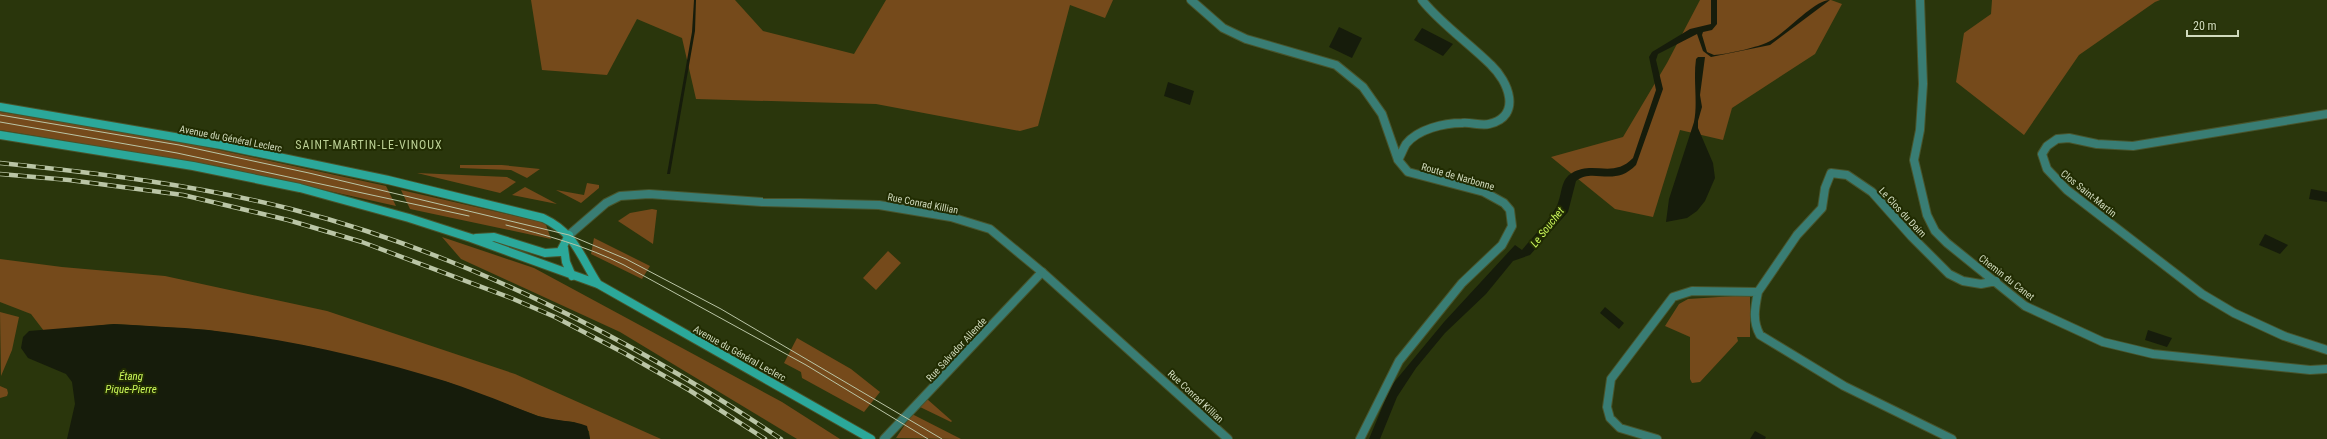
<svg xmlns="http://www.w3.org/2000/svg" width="2327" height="439" font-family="'Roboto Condensed',sans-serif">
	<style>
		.green { fill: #754a1b }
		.water { fill: #161c0b }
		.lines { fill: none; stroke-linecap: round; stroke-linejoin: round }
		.minor-casing { stroke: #48542c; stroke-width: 10 }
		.tertiary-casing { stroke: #48542c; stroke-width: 10 }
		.secondary-casing { stroke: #48542c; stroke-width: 10 }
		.minor { stroke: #397d74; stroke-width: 8 }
		.tertiary { stroke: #397d74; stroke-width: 8 }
		.secondary { stroke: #2ba89a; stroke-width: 8 }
		.tram { stroke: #bac5a6; stroke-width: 1 }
		.rail-casing { stroke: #bac5a6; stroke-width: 4.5 }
		.rail { stroke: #212c02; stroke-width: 3; stroke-dasharray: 9; stroke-linecap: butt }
		.labels { text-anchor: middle; stroke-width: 4; stroke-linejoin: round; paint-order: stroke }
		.street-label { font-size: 10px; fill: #d0dabd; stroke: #212c02 }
		.water-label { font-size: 11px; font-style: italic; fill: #caf75a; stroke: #212c02 }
		.quarter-label { font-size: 12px; letter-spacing: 1px; fill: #bbd095; stroke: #212c02 }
	</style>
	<rect width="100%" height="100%" fill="#2a360c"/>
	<path class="green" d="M 531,0 L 735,0 L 763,31 L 854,54 L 886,0 L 1113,0 L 1105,18 L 1070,5 L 1038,126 L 1020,131 L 876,104 L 696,99 L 682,38 L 637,19 L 607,75 L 542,70 Z
		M 1700,0 L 1831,0 L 1842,4 L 1815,54 L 1732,108 L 1723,140 L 1680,130 L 1653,217 L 1615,209 L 1551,157 L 1623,137 L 1667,63 Z
		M 1992,0 L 2160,0 L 2155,2 L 2079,55 L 2024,135 L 1956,82 L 1964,33 L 1991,14 Z
		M 0,112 L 150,135 L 386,186 L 396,206 L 222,167 L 0,130 Z
		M 460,165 L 502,165 L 540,169 L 527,178 L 511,170 L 460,168 Z
		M 417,173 L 507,177 L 516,182 L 500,193 Z
		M 587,183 L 599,185 L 599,188 L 581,203 L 556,190 L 584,195 Z
		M 525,187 L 557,204 L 512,195 Z
		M 401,190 L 542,222 L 546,225 L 551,239 L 410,209 Z
		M 652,209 L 657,210 L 653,244 L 618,221 L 630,213 Z
		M 442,237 L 534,268 L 782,402 L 840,439 L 797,439 L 620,332 L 461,259 Z
		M 594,238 L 650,266 L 642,279 L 591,254 Z
		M 888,251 L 901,263 L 876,290 L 863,278 Z
		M 0,259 L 62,267 L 165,276 L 327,311 L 515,374 L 661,439 L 590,439 L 589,431 L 574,422 L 553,420 L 538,416 L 447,382 L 312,347 L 208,330 L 114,324 L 44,331 L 31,314 L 0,302 Z
		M 1750,295 L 1750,337 L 1737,337 L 1738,341 L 1700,382 L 1692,383 L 1690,379 L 1690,337 L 1665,326 L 1679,304 L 1688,299 Z
		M 0,312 L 19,317 L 12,350 L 1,376 Z
		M 797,338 L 851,369 L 880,392 L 864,412 L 802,378 L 801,372 L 784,363 Z
		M 0,386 L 7,389 L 8,393 L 7,396 L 0,398 Z
		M 927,399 L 952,421 L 951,422 L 920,407 Z
		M 912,414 L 961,439 L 896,438 Z"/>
	<path class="water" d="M 694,0 L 696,0 L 695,31 L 670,174 L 667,174 L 692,32 Z
		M 1711,0 L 1717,0 L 1717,24 L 1712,30 L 1703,32 L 1702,35 L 1707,52 L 1714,55 C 1728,54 1754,48 1766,43 C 1784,36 1813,0 1830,0 L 1770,45 L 1711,57 L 1703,51 L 1697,34 L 1658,54 L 1656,60 L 1663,89 L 1636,165 C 1614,188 1593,167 1576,181 L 1568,212 L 1530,255 L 1513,261 L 1486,294 L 1445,333 L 1416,368 L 1397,397 L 1380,439 L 1369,439 L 1391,386 L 1444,322 L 1515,245 L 1522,250 C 1531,239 1554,215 1558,203 C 1562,193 1561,179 1572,173 C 1593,160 1613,179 1633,158 L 1656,90 L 1649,57 L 1652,52 L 1690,29 L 1711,24 Z
		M 1339,27 L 1362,38 L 1352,58 L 1329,47 Z
		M 1422,28 L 1453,44 L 1443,56 L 1414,40 Z
		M 1698,57 L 1705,57 L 1700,95 L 1702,107 L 1698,121 L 1698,128 L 1713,163 L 1715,178 L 1705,201 L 1697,211 L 1687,218 L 1666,222 L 1669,199 L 1694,122 C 1698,102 1693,80 1696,59 Z
		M 1168,82 L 1194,91 L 1190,105 L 1164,96 Z
		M 2311,189 L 2327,192 L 2327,202 L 2309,199 Z
		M 2265,234 L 2288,245 L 2280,254 L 2259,245 Z
		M 1605,307 L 1624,323 L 1619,329 L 1600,313 Z
		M 114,324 C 145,326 177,327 208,330 C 288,339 368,357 445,381 C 476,391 507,404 538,416 C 555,421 572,420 587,426 L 590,439 L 67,439 L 75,404 L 72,382 L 66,374 L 28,358 L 21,348 L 23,337 L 29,331 Z
		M 2148,330 L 2172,338 L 2167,347 L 2145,340 Z
		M 1755,431 L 1766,437 L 1765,439 L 1750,439 Z"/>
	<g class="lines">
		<g class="minor-casing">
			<path id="minor" d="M 1191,0 L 1223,28 L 1246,39 L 1336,65 L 1363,87 L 1382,114 L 1398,160 L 1408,172 L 1484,192 L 1504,203 L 1510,210 L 1512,226 L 1502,245 L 1462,283 L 1399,361 L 1360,439
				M 1920,0 L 1923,84 L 1920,130 L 1914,160 L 1927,215 L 1935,231 L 1947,243 L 2025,306 L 2103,342 L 2153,354 L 2310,370 L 2327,369
				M 2327,114 L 2133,146 L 2097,144 L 2069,138 L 2057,139 L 2047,146 L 2042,154 L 2047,169 L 2067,190 L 2202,294 L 2234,313 L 2284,336 L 2327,350
				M 1398,160 C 1401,155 1403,149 1406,144 C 1418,129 1444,123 1462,123 C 1471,122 1481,126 1489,124 C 1523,116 1508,81 1491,65 C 1470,44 1439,22 1422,0
				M 1758,292 C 1755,307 1752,321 1760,335 L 1844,386 L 1952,439
				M 884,439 L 1042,272
				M 1657,439 L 1620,428 L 1610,418 L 1607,407 L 1611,379 L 1673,297 L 1692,291 L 1758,292 L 1797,235 L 1822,208 L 1825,188 L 1831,173 L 1847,175 L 1872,192 L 1912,237 L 1949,274 L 1963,281 L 1981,284 L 1996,281"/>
		</g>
		<g class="tertiary-casing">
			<path id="tertiary" d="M 569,235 L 606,203 L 620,196 L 649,194 L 762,202 L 879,205 L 951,217 L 990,229 L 1042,272 L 1228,439"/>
		</g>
		<g class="secondary-casing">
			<path id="secondary" d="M 0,107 L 221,145 L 388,180 L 543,218 C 575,233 580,256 598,284
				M 0,135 L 193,166 L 300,188 L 409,218 L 471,238 L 598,284 L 871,439
				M 476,238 L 494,237 L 545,253 L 560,252 L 569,235
				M 564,248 L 566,262 L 572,276"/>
		</g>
		<use href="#minor" class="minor"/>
		<use href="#tertiary" class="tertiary"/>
		<use href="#secondary" class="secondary"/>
		<path class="tram" d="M 0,115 L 179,145 L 309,173 L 569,235 L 626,259 L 721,309 L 942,439
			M 0,122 L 177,153 L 469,216
			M 506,225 C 546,235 586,246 624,265 L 806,365 L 928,439"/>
		<g class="rail-casing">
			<path id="rail" d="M 0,163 C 98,173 196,185 291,209 C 463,253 634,340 781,439
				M 0,174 L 69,180 L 183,195 L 288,220 L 362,242 L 511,298 L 555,317 L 624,353 L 689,390 L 765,439"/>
		</g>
		<use href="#rail" class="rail"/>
	</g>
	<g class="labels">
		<g class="street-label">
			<text transform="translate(231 138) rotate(11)" y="4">Avenue du Général Leclerc</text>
			<text transform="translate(1458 176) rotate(16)" y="4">Route de Narbonne</text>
			<text transform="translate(2089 193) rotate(39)" y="4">Clos Saint-Martin</text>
			<text transform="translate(923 203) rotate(11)" y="4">Rue Conrad Killian</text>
			<text transform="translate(1903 212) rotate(47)" y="4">Le Clos du Daim</text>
			<text transform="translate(2007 277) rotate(38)" y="4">Chemin du Canet</text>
			<text transform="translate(956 349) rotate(-47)" y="4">Rue Salvador Allende</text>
			<text transform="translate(740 353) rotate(29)" y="4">Avenue du Général Leclerc</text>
			<text transform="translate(1196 396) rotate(43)" y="4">Rue Conrad Killian</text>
		</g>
		<g class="water-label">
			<text transform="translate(1547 227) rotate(-52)" y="4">Le Souchet</text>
			<text x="131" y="380">Étang<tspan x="131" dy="13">Pique-Pierre</tspan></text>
		</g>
		<g class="quarter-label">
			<text x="369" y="149">SAINT-MARTIN-LE-VINOUX</text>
		</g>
	</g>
	<path d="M2187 30v6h51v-6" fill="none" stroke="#d0dabd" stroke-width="2"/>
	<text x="2193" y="30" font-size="12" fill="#d0dabd" stroke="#212c02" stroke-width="3" paint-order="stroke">20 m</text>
</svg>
